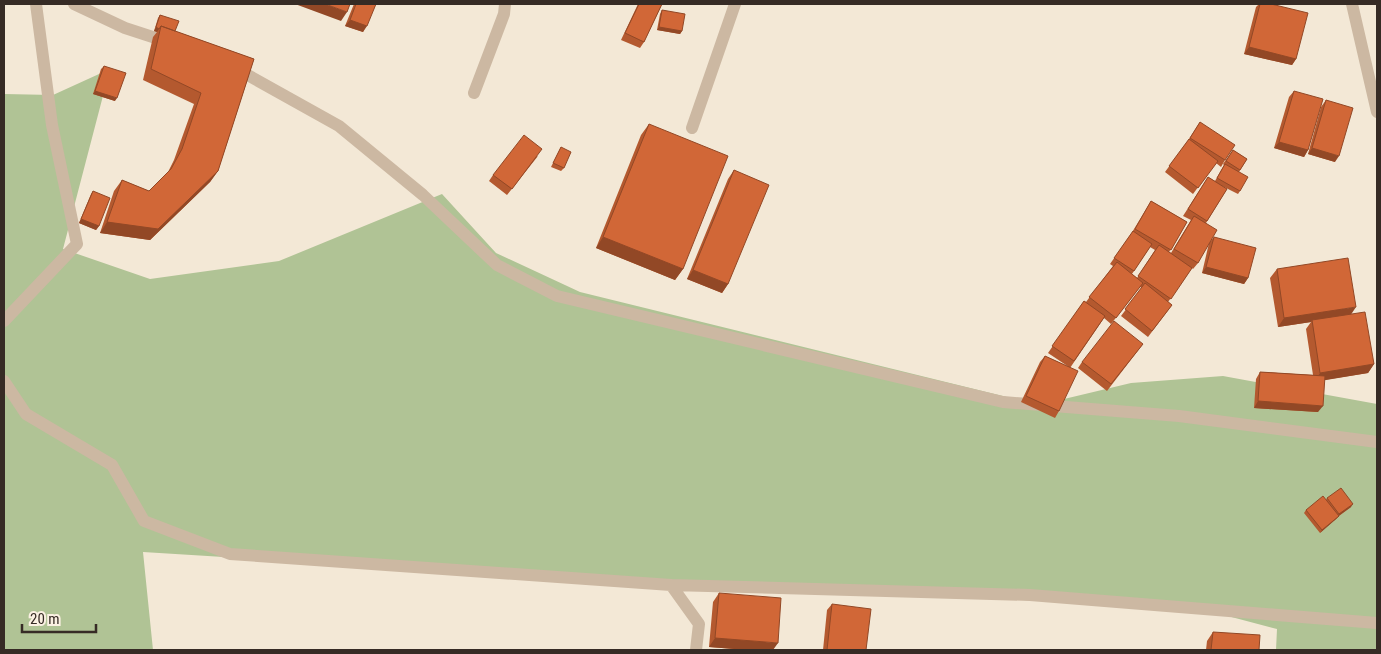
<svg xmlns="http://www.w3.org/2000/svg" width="1381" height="654" font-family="'Roboto Condensed',sans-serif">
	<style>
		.green { fill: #b0c395 }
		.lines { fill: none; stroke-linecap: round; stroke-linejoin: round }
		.street { stroke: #ccb8a2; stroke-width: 12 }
		.wall { fill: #b4592f; fill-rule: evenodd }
		.shaded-wall { fill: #924826 }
		.building { fill: #d16737; stroke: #924826 }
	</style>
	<rect width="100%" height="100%" fill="#f3e8d6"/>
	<path class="green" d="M 110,69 L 63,249 L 150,279 L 279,261 L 442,194 L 496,253 L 580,292 L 1039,405 L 1131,383 L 1223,376 L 1377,404 L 1377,650 L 1276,650 L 1277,629 L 1190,606 L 765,591 L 143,552 L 153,650 L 4,650 L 4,94 L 53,95 Z"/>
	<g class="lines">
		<path class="street" d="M 74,4 L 125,28 L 168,42
			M 1352,4 L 1377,112
			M 235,68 L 339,126 L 423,195 L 497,265 L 557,296 L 1003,402 L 1179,416 L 1377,442
			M 474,93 L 504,14 L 505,4
			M 692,128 L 735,4
			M 4,321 L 77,244 L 52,125 L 36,4
			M 4,381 L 26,414 L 112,465 L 144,521 L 230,554 L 671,585 L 1030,595 L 1377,623
			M 671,585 L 699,624 L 696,650"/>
	</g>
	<path class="wall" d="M 354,4 L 376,4 L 363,32 L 345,26 Z
		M 638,4 L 662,4 L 644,42 L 640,48 L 621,40 Z
		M 1259,4 L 1271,4 L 1296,59 L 1292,65 L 1244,54 L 1256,7 Z
		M 662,10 L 682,31 L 680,34 L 657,30 L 660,14 Z
		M 160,15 L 175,31 L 254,59 L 218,171 L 210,182 L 150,240 L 100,233 L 114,191 L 122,180 L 149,191 L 167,174 L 174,160 L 194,104 L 143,80 L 153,37 L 157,32 L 154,31 L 158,18 Z
		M 104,66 L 115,101 L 93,94 L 101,69 Z
		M 1294,91 L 1308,150 L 1304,157 L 1274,148 L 1289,97 Z
		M 1326,100 L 1335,162 L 1308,154 L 1321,107 Z
		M 1200,122 L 1225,160 L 1221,167 L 1216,163 L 1193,194 L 1165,172 L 1187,142 Z
		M 649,124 L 683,269 L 675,280 L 596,248 L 641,135 Z
		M 561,147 L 564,168 L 561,171 L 551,167 Z
		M 1233,150 L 1247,159 L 1239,172 L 1240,191 L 1238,194 L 1220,185 L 1227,189 L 1206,223 L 1198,263 L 1193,269 L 1192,268 L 1168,302 L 1172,305 L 1148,337 L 1121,316 L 1142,288 L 1140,287 L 1111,324 L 1104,318 L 1070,368 L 1059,411 L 1055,418 L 1021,402 L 1040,362 L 1045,356 L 1069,367 L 1048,353 L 1084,301 L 1086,302 L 1113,266 L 1110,264 L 1131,234 L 1151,201 L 1187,222 L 1169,252 L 1171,253 L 1191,220 L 1183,216 L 1208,177 L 1215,181 L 1224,165 L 1223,164 ZM 1150,247 L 1155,250 L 1137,278 L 1132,274 Z
		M 538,156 L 507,195 L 489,181 L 493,175 Z
		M 734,170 L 728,284 L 722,293 L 687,279 L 728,179 Z
		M 93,191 L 99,226 L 96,230 L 79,223 L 91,194 Z
		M 1214,237 L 1248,278 L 1244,284 L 1202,273 L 1209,243 Z
		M 1277,269 L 1351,314 L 1374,364 L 1368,373 L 1324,380 L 1318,412 L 1254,408 L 1256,379 L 1260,372 L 1313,375 L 1306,329 L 1311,322 L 1278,327 L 1270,278 Z
		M 1143,344 L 1107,391 L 1078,368 L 1082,362 Z
		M 1327,498 L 1351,507 L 1339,516 L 1336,519 L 1320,533 L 1304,513 L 1306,510 L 1326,500 Z
		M 719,593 L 773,650 L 747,650 L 709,647 L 713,602 Z
		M 832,604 L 866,650 L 823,650 L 827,610 Z
		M 1213,632 L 1259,650 L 1206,650 L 1207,641 Z"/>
	<path class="shaded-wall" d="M 295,4 L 325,4 L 347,12 L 341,21 Z
		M 350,20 L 367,26 L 363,32 L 345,26 Z
		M 156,27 L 159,29 L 157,32 L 154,31 Z
		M 659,27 L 682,31 L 680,34 L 657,30 Z
		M 1249,47 L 1296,59 L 1292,65 L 1244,54 Z
		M 95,91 L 117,98 L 115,101 L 93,94 Z
		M 1279,142 L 1308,150 L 1304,157 L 1274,148 Z
		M 1312,148 L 1339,156 L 1335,162 L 1308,154 Z
		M 218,171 L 210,182 L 150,240 L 100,233 L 107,222 Z
		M 81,219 L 99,226 L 96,230 L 79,223 Z
		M 603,237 L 683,269 L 675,280 L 596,248 Z
		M 1206,267 L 1248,278 L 1244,284 L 1202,273 Z
		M 693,270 L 728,284 L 722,293 L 687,279 Z
		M 1356,307 L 1350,316 L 1312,320 L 1311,322 L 1278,327 L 1284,318 Z
		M 1374,364 L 1368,373 L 1314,382 L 1320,373 Z
		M 1258,401 L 1323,406 L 1318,412 L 1254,408 Z
		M 1353,504 L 1351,507 L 1337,517 L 1339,514 Z
		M 1339,516 L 1336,519 L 1320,533 L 1322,530 Z
		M 715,638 L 778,643 L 773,650 L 747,650 L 709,647 Z"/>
	<path class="building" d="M 325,4 L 350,4 L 347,12 Z
		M 356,4 L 376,4 L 367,26 L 350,20 Z
		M 639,4 L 662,4 L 644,42 L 625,33 Z
		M 1260,4 L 1271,4 L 1308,13 L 1296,59 L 1249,47 Z
		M 662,10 L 685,14 L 682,31 L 659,27 Z
		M 160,15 L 179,21 L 175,31 L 161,26 L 159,29 L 156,27 Z
		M 161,26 L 254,59 L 218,171 L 158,229 L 107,222 L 122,180 L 149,191 L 171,169 L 182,149 L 201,93 L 151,69 Z
		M 104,66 L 126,73 L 117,98 L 95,91 Z
		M 1294,91 L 1323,99 L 1308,150 L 1279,142 Z
		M 1326,100 L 1353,108 L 1339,156 L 1312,148 Z
		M 1200,122 L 1235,145 L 1225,160 L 1190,138 Z
		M 649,124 L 728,156 L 683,269 L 603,237 Z
		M 524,135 L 542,149 L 512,189 L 493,175 Z
		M 1189,139 L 1218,161 L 1198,188 L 1169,166 Z
		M 561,147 L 571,152 L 564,168 L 553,163 Z
		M 1233,150 L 1247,159 L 1240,170 L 1226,161 Z
		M 1225,164 L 1248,177 L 1240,191 L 1217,178 Z
		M 734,170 L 769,185 L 728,284 L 693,270 Z
		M 1208,177 L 1227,189 L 1207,221 L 1188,209 Z
		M 93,191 L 110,198 L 99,226 L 81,219 Z
		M 1151,201 L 1187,222 L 1171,250 L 1135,229 Z
		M 1194,216 L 1217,230 L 1198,263 L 1174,249 Z
		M 1133,231 L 1152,244 L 1134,271 L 1114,258 Z
		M 1214,237 L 1256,248 L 1248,278 L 1206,267 Z
		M 1159,245 L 1192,268 L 1171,299 L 1138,276 Z
		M 1348,258 L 1356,307 L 1284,318 L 1277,269 Z
		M 1117,262 L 1143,283 L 1116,318 L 1089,297 Z
		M 1145,283 L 1172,305 L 1152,331 L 1125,309 Z
		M 1084,301 L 1105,316 L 1074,361 L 1052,346 Z
		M 1365,312 L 1374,364 L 1320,373 L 1312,320 Z
		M 1114,321 L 1143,344 L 1111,384 L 1082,362 Z
		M 1045,356 L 1078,371 L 1059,411 L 1026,396 Z
		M 1260,372 L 1325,376 L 1323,406 L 1258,401 Z
		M 1341,488 L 1353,504 L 1339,514 L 1327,498 Z
		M 1323,496 L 1339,516 L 1322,530 L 1306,510 Z
		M 719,593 L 781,598 L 778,643 L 715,638 Z
		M 832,604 L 871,609 L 866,650 L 827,650 Z
		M 1213,632 L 1260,635 L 1259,650 L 1211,650 Z"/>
	<rect width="1381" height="654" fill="none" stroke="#362b25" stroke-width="10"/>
	<path d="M22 624v8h74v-8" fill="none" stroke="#362b25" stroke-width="2.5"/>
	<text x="30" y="624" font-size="15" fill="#362b25" stroke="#fbf1e3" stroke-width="4" paint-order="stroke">20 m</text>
</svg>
